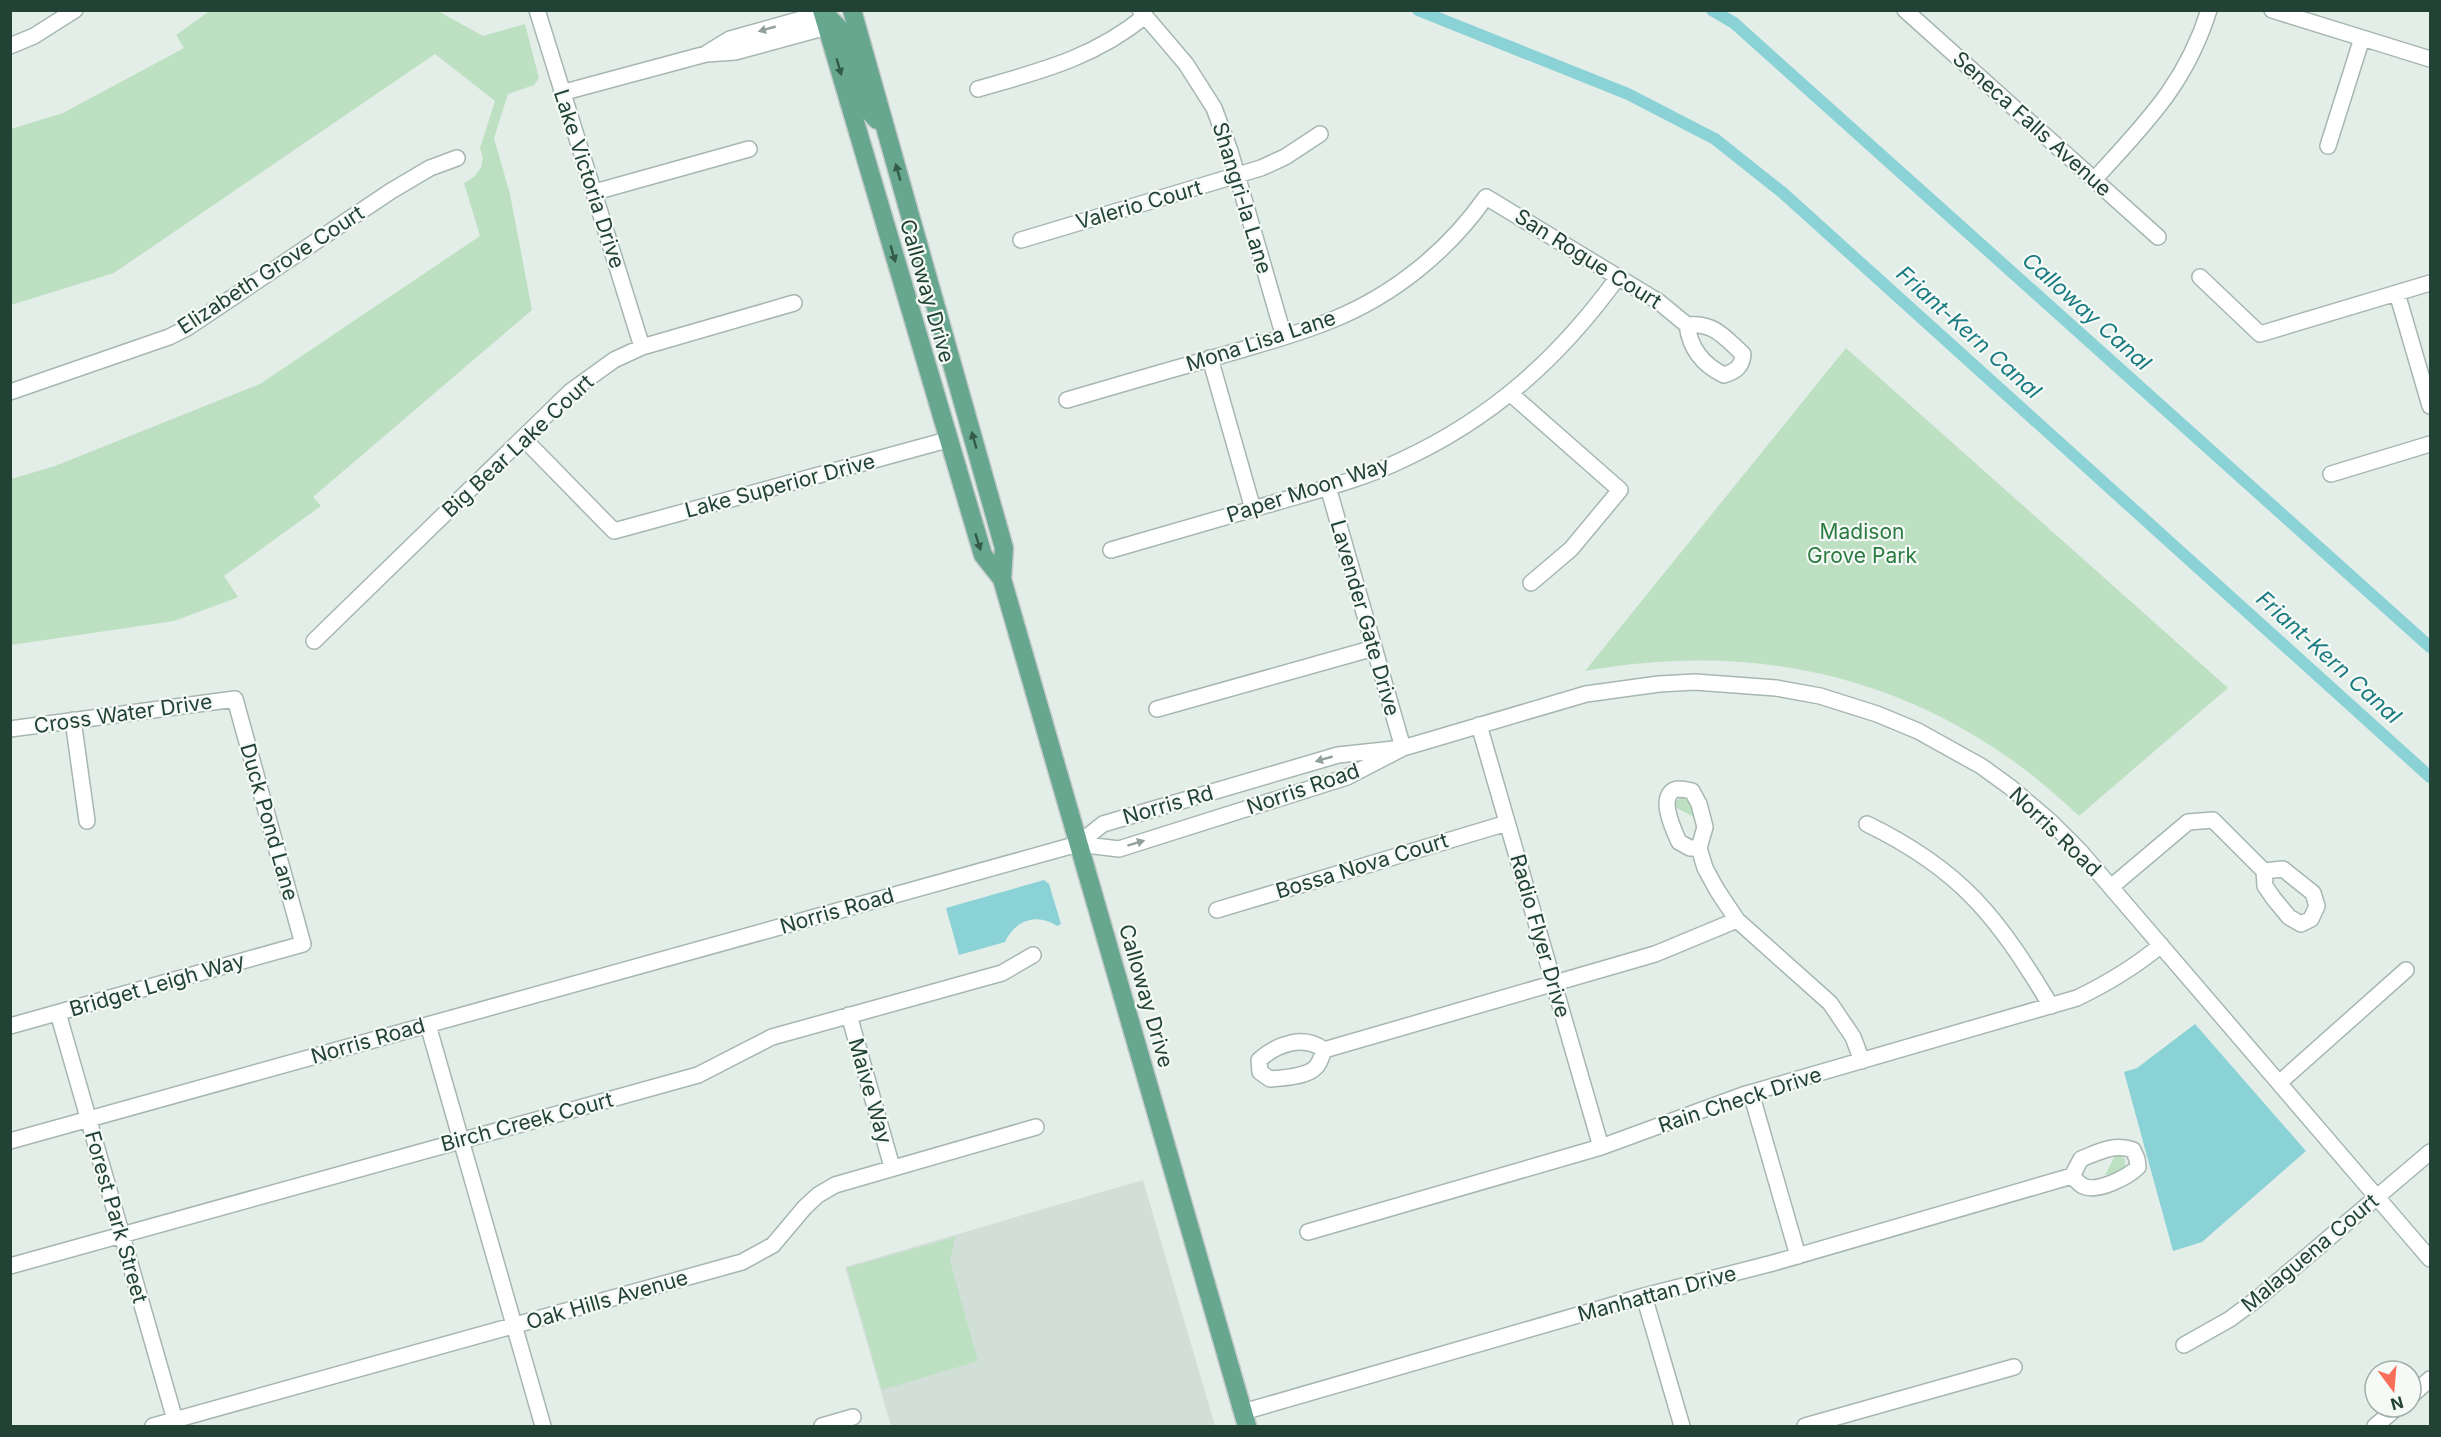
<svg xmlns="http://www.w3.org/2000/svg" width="2441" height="1437" font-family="Inter,sans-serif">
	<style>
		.built { fill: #d2ded8 }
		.green { fill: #bde0c2 }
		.water { fill: #8ad2d5 }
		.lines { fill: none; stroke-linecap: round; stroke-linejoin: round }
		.canal { stroke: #8ad2d5; stroke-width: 12 }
		.minor-casing { stroke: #a6b7b0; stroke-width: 18 }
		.major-casing { stroke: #c1cac7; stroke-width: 21 }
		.minor { stroke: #fff; stroke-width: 15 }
		.major { stroke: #67a68f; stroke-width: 18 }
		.oneway { fill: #90a09a }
		.oneway2 { fill: #335b4c }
		.labels { text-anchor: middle; stroke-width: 4.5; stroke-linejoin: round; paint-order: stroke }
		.street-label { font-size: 21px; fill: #224236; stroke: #f6faf7 }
		.park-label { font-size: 21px; fill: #2a7b41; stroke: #f6faf7 }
		.water-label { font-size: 22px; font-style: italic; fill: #197b81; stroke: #f6faf7 }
	</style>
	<rect width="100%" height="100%" fill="#e4eee9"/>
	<path class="built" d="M 1143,1180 L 1215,1426 L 891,1426 L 845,1267 Z"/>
	<path class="green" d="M 211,10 L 438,11 L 483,36 L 525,24 L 539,78 L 534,85 L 508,94 L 494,138 L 510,194 L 532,310 L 313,497 L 321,506 L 224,576 L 238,597 L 236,598 L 174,621 L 11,645 L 11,479 L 55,466 L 260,384 L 480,236 L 464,183 L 474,177 L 481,167 L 483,158 L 480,148 L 495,101 L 435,54 L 114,273 L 11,305 L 11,129 L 63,113 L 184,48 L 176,35 Z
		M 1846,348 L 2228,688 L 2079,816 C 2057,796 2034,775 2009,758 C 1881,668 1737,644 1585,671 Z
		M 1680,798 C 1692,798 1692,808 1696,818 L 1675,807 L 1675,802 Z
		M 2116,1154 L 2125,1159 L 2125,1167 L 2121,1171 L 2105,1175 Z
		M 955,1237 L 950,1261 L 978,1361 L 882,1390 L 847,1268 Z"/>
	<path class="water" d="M 1044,880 L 1049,884 L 1061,924 L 1057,926 C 1037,912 1014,921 1005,942 L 959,955 L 946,908 Z
		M 2195,1024 L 2306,1151 L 2202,1242 L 2173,1251 L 2124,1072 L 2137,1068 Z"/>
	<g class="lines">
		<path class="canal" d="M 1418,10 L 1628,94 L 1715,139 L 1783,193 L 2430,777
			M 1712,10 L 1734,23 L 2430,647"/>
		<g class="minor-casing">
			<path id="minor" d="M 537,10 L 642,347
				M 1140,10 L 1186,64 L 1214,108 L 1230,151 L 1284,337
				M 1905,10 L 2158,237
				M 2272,10 L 2430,59
				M 10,46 L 34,36 L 75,10
				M 707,53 L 730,39 L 823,13
				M 978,89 C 1040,71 1094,58 1145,16
				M 561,93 L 706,54 L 735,52 L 827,27
				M 2328,146 L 2362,38
				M 2094,180 C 2145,123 2185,86 2209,10
				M 595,192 L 749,149
				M 1021,240 L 1261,168 L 1285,157 L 1320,134
				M 2200,277 L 2260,334 L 2430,283
				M 2397,293 L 2430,406
				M 1210,358 L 1253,509
				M 10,392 L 169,337 L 187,328 L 391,191 L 430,168 L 457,158
				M 1511,394 L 1620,490 L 1571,549 L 1531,583
				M 1067,400 C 1118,385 1169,370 1220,356 C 1257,345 1296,335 1332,320 C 1394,295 1448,251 1486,197 L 1659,302 L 1687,325 C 1714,322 1724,337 1743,354 C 1742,367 1736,371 1724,375 C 1703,365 1690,348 1687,325
				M 523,438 L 614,531 L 947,440
				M 2331,474 L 2430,444
				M 1328,487 L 1403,748
				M 1111,550 C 1167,534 1222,518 1277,502 C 1319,490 1363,479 1402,460 C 1493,418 1560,357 1618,277
				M 314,641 L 571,391 L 614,360 L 642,347 L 794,303
				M 1157,709 L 1374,648
				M 73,720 L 87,821
				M 1479,725 L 1601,1147
				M 10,729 L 235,699 L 303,944 L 10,1026
				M 1867,824 C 1962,870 1998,918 2051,1006
				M 1078,844 L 1103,824 L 1338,755 L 1394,749
				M 1699,848 L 1690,848 L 1679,842 C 1674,831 1656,794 1677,789 C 1681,789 1688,790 1692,791 L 1699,804 L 1705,827 L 1699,848 L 1705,868 L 1717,890 L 1737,920 L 1830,1003 L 1853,1037 L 1862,1061
				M 2111,887 L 2188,822 L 2213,820 L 2264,871 L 2265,886 L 2274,899 L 2289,917 L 2301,924 L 2311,919 L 2317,906 L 2313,893 L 2283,869 L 2264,871
				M 1217,910 L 1507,823
				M 58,1013 L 175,1420
				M 849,1015 L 892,1167
				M 428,1025 L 543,1426
				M 1324,1050 C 1322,1055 1320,1063 1316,1067 C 1307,1077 1283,1078 1270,1079 L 1260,1072 L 1259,1060 C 1277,1044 1304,1034 1324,1050 L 1655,954 L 1737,920
				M 2279,1083 L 2406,970
				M 1751,1093 L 1798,1256
				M 10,1141 L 1078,844 L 1119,849 L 1347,777 L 1403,748 L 1586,694 L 1659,684 L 1695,682 L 1776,688 L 1820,696 L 1877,714 L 1918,731 L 1981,766 L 2010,787 L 2051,822 L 2079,850 L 2430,1259
				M 1308,1232 L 1601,1147 L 1743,1095 L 2077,998 C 2108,983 2135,967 2161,945
				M 10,1266 L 698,1075 L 772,1037 L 1002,973 L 1033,955
				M 1644,1296 L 1682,1426
				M 2184,1345 L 2230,1319 L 2257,1299 L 2430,1152
				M 2411,1396 L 2430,1379
				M 1243,1412 L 1644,1296 L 1773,1263 L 2072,1176 C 2075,1179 2079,1184 2083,1186 C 2097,1193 2128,1177 2138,1167 L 2137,1159 L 2133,1150 C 2115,1143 2098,1152 2081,1159 L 2072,1176
				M 153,1426 L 742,1262 L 773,1245 L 805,1207 L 818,1195 L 835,1185 L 1036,1127
				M 822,1426 L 853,1417
				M 1805,1426 L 2014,1367
				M 2375,1426 L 2398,1407"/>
		</g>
		<g class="major-casing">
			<path id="major" d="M 822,10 L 983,555 L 1002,579
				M 852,10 L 1004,548 L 1002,579 L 1247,1426
				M 824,13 L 842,31 L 868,110 L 877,120"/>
		</g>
		<use href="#minor" class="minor"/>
		<use href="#major" class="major"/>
	</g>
	<defs><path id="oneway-solid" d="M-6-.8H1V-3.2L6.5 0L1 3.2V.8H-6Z" transform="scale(1.5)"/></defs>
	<g class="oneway">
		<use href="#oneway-solid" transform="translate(767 29) rotate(164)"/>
		<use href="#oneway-solid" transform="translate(1324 759) rotate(164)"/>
		<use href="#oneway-solid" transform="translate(1136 843) rotate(-17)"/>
	</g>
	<g class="oneway2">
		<use href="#oneway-solid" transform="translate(839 67) rotate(74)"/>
		<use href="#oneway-solid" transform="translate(898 172) rotate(-106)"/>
		<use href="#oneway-solid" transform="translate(893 254) rotate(74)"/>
		<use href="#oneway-solid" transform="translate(974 440) rotate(-106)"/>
		<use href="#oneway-solid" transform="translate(978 542) rotate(73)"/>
	</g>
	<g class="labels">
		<g class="street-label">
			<text transform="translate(2032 124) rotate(42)" y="7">Seneca Falls Avenue</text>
			<text transform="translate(589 179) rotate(72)" y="7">Lake Victoria Drive</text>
			<text transform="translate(1242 198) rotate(73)" y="7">Shangri-la Lane</text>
			<text transform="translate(1139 205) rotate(-16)" y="7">Valerio Court</text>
			<text transform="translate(1588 259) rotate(32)" y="7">San Rogue Court</text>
			<text transform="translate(271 270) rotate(-33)" y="7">Elizabeth Grove Court</text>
			<text transform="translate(927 291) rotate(74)" y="7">Calloway Drive</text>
			<text transform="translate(1261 341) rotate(-18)" y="7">Mona Lisa Lane</text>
			<text transform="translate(518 446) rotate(-43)" y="7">Big Bear Lake Court</text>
			<text transform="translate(780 486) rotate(-15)" y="7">Lake Superior Drive</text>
			<text transform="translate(1308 490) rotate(-18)" y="7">Paper Moon Way</text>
			<text transform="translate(1365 618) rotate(74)" y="7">Lavender Gate Drive</text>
			<text transform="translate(123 714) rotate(-8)" y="7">Cross Water Drive</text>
			<text transform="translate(1303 789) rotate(-19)" y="7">Norris Road</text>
			<text transform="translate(1168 805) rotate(-16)" y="7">Norris Rd</text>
			<text transform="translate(269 822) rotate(74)" y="7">Duck Pond Lane</text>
			<text transform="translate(2055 832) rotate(44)" y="7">Norris Road</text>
			<text transform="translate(1362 866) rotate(-17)" y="7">Bossa Nova Court</text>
			<text transform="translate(837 911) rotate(-16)" y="7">Norris Road</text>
			<text transform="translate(1540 936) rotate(74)" y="7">Radio Flyer Drive</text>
			<text transform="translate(157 985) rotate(-16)" y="7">Bridget Leigh Way</text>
			<text transform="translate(1146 996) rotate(74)" y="7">Calloway Drive</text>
			<text transform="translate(368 1041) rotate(-16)" y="7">Norris Road</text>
			<text transform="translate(870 1091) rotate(74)" y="7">Maive Way</text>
			<text transform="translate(1740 1100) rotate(-18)" y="7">Rain Check Drive</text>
			<text transform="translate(527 1122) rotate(-15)" y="7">Birch Creek Court</text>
			<text transform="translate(116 1217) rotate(74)" y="7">Forest Park Street</text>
			<text transform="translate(2310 1253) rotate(-40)" y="7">Malaguena Court</text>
			<text transform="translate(1657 1294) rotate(-15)" y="7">Manhattan Drive</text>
			<text transform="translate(607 1300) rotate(-16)" y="7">Oak Hills Avenue</text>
		</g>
		<g class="park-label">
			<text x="1862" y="539">Madison<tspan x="1862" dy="24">Grove Park</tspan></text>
		</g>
		<g class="water-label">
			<text transform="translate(2087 311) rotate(42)" y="8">Calloway Canal</text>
			<text transform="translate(1969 332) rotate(42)" y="8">Friant-Kern Canal</text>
			<text transform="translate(2329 657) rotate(42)" y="8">Friant-Kern Canal</text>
		</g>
	</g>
	<rect width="2441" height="1437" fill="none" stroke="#224236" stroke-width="24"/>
	<g transform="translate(2393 1389) rotate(164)"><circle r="28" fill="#f6faf7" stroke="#a1b0aa" stroke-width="1.5"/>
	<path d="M0-4.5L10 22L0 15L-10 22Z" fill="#f86f59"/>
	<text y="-9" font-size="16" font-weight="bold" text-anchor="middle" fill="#224236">N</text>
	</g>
</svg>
